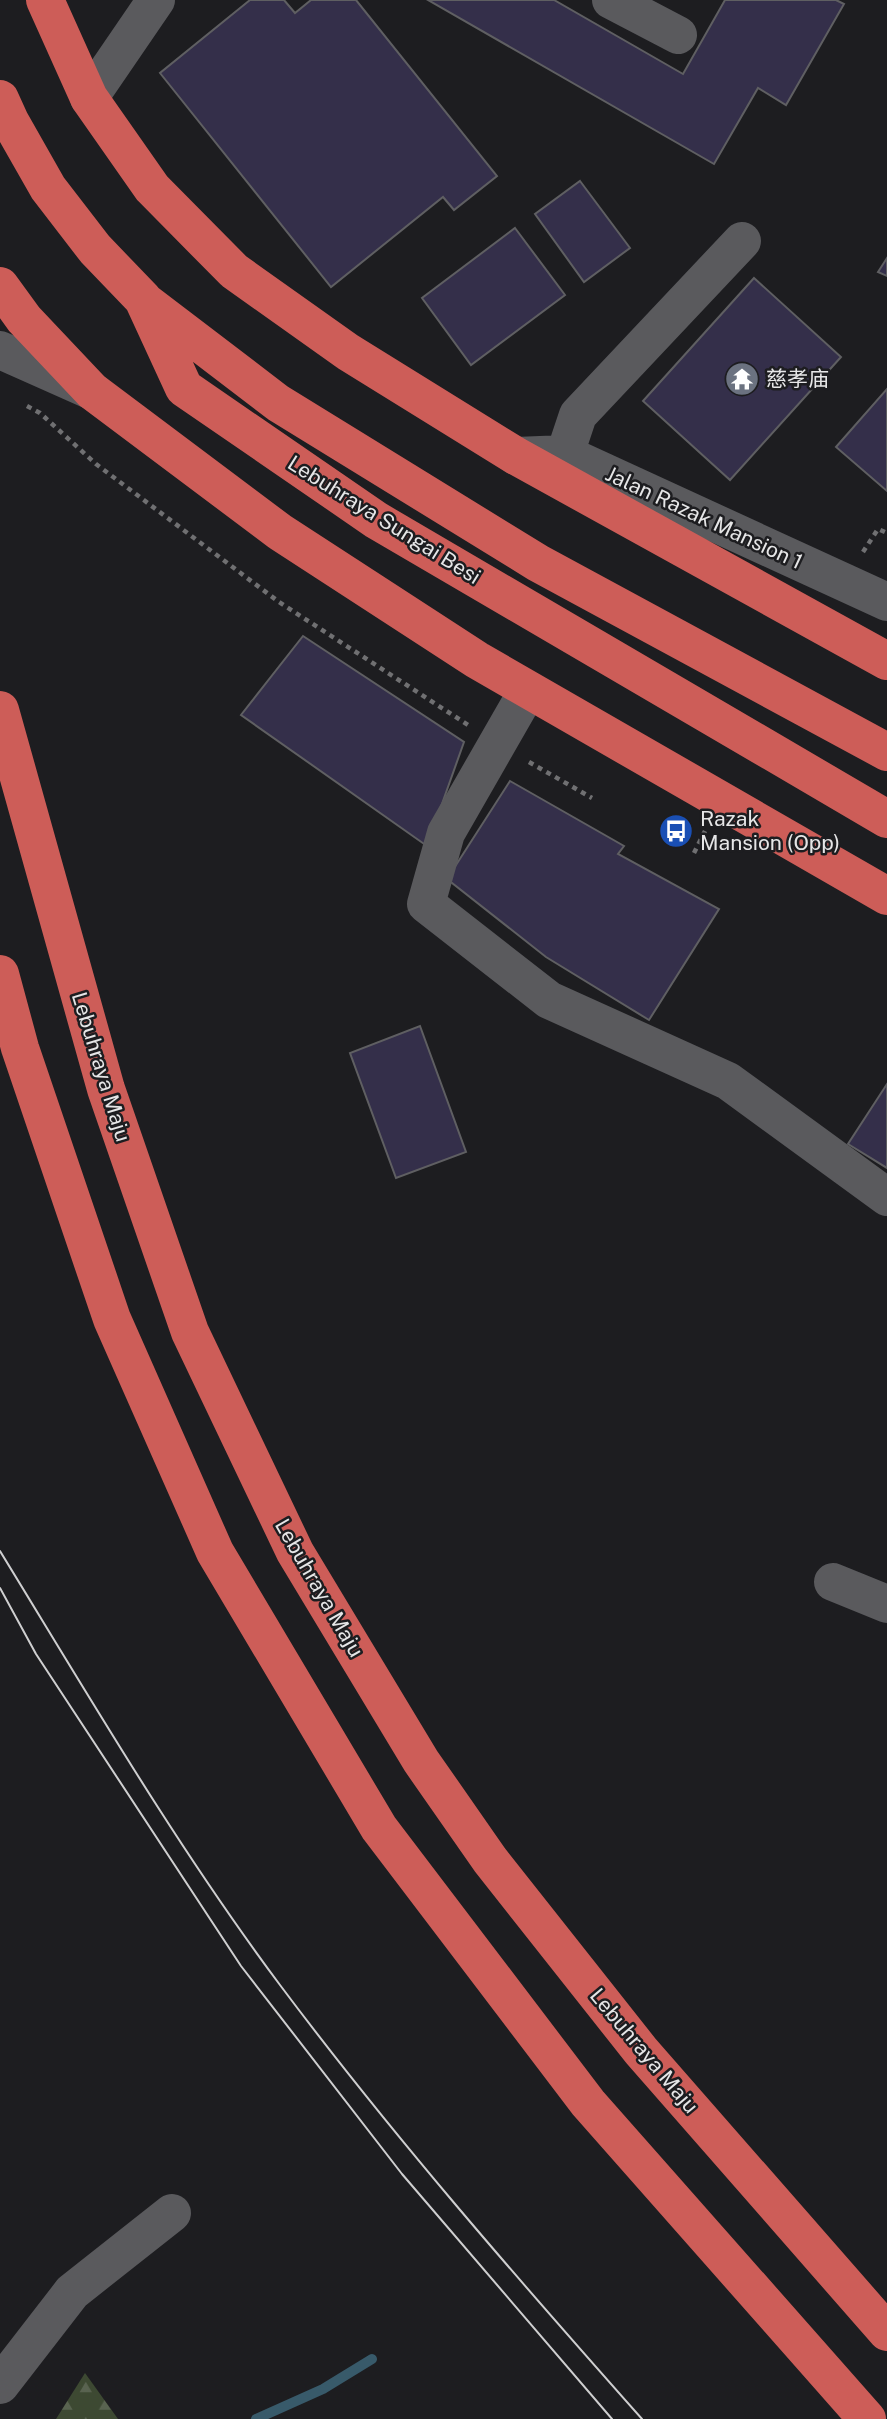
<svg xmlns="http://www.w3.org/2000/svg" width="887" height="2419" font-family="'Public Sans','Noto Sans SC',sans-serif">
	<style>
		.forest { fill: url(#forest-firs) }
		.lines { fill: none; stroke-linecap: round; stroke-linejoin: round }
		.stream { stroke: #385a6a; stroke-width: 10 }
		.building { fill: #342f4a; stroke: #5f5f62; stroke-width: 2 }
		.path { stroke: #707072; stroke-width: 4.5; stroke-dasharray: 5 5; stroke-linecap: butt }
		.minor { stroke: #5a5a5d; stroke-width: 38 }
		.highway { stroke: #cd5d58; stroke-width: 38 }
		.tram { stroke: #cfcfd0; stroke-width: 2 }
		.labels { text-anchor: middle; stroke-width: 5; stroke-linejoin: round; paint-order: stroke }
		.poi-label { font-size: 21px; fill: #e6e6e7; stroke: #1d1d20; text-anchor: start }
		.street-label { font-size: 21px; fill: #e6e6e7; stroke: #1d1d20 }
	</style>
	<defs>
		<pattern id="forest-firs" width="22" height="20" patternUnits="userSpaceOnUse" patternTransform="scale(1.75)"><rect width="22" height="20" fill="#3d4932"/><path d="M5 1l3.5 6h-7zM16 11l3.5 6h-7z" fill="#596350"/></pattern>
	</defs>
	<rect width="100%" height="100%" fill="#1d1d20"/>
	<path class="forest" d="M 85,2373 L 118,2419 L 56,2419 Z"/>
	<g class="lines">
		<path class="stream" d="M 256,2419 L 323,2389 L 372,2359"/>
	</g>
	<path class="building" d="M 250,0 L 284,0 L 295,13 L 311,0 L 356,0 L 497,176 L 454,210 L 443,197 L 331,287 L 160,73 Z
		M 428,0 L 554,0 L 683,74 L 725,0 L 836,0 L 844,4 L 786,105 L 758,88 L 714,164 Z
		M 580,181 L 630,248 L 584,282 L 535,214 Z
		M 515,228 L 565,295 L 471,365 L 422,298 Z
		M 887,258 L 887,276 L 878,272 Z
		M 754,278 L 841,357 L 730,480 L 643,401 Z
		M 887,389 L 887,491 L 836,447 Z
		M 303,636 L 464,742 L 427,846 L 241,715 Z
		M 510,781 L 624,846 L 618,854 L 719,909 L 649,1020 L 546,957 L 447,879 Z
		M 420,1026 L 466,1152 L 396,1178 L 350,1053 Z
		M 887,1084 L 887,1168 L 848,1144 Z"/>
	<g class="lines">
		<path class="path" d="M 27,406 L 40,413 L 96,464 L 279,602 L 468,725
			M 863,552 L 878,529 L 887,533
			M 529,762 L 592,798
			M 694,853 L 705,831"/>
		<path class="minor" d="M 611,0 L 678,35
			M 89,98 L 156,0
			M 0,350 L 92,391
			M 565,454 L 578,415 L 742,241
			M 516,456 L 565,454 L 887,602
			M 528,690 L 446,833 L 426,904 L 549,1000 L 728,1081 L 887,1197
			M 833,1582 L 887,1604
			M 0,2385 L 72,2292 L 172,2213"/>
		<path class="highway" d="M 45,0 L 89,98 L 152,188 L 234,271 L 348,352 L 516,456 L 887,661
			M 0,99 L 10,121 L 48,188 L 95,249 L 143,299 L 184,388 L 376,520 L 887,819
			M 0,286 L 24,319 L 92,391 L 280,532 L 477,660 L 887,896
			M 147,303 L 278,403 L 538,563 L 887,752
			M 0,710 L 106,1089 L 190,1332 L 295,1552 L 421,1761 L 490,1860 L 641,2051 L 887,2332
			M 0,974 L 20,1048 L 112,1319 L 215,1552 L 379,1828 L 588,2103 L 867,2419"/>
		<path class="tram" d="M 0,1551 C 90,1698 177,1847 280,1985 C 393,2136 517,2278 642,2419
			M 0,1588 L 36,1654 L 241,1966 L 402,2174 L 612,2419"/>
	</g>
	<defs>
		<g id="temple-disc" transform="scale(1.75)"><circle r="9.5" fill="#6b7280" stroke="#1d1d20"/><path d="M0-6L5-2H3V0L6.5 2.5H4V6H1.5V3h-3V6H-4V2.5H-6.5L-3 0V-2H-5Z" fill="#fff"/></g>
		<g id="bus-disc" transform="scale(1.75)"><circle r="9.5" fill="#1a4fb4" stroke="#1d1d20"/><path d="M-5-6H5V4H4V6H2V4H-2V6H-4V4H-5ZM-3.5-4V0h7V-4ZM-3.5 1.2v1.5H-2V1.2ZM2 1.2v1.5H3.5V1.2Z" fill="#fff"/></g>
	</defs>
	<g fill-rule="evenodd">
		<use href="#temple-disc" x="742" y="379"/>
		<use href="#bus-disc" x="676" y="831"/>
	</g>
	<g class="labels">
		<g class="poi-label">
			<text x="766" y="386">慈孝庙</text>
			<text x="700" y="826">Razak<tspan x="700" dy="24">Mansion (Opp)</tspan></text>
		</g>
		<g class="street-label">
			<text transform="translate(704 518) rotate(25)" y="7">Jalan Razak Mansion 1</text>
			<text transform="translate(384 520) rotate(32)" y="7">Lebuhraya Sungai Besi</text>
			<text transform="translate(101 1067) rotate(73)" y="7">Lebuhraya Maju</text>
			<text transform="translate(319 1588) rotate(60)" y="7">Lebuhraya Maju</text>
			<text transform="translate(644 2051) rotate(50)" y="7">Lebuhraya Maju</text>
		</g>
	</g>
</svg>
